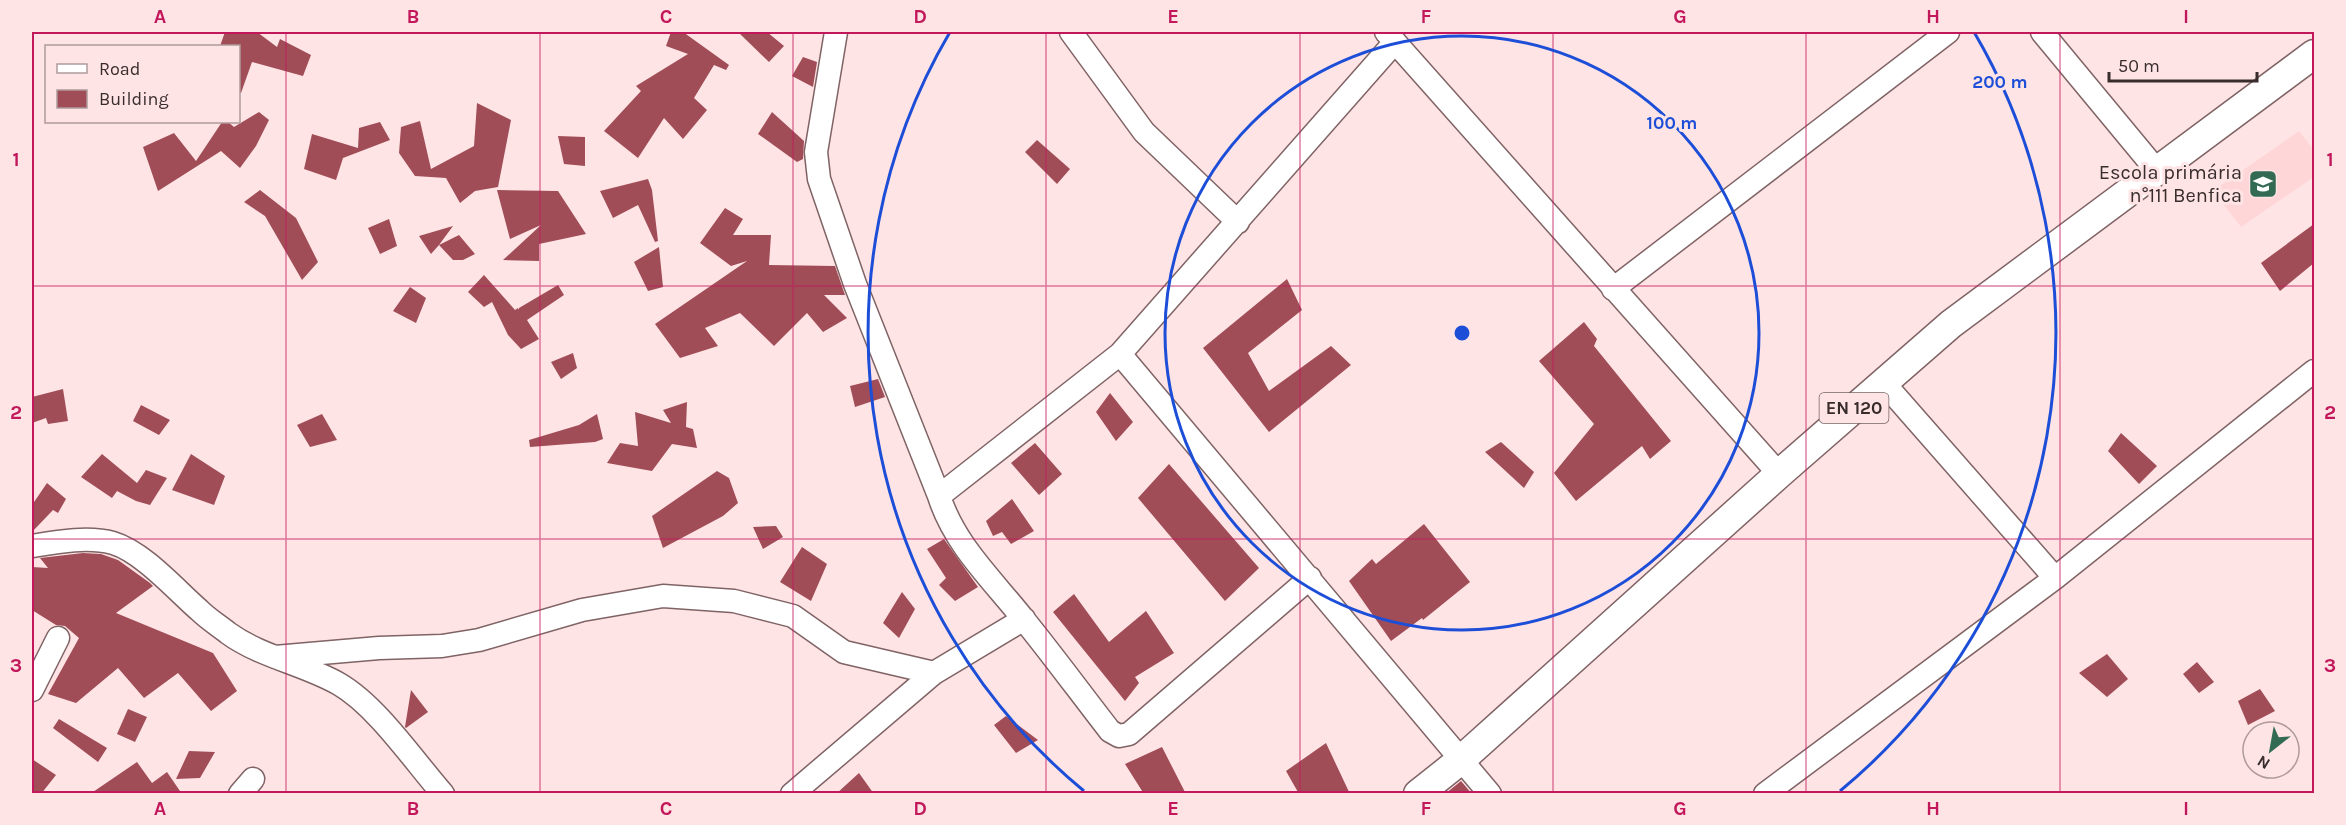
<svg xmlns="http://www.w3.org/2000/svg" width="2346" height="825" font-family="Karla,sans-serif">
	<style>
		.built { fill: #ffd6d8 }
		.building { fill: #a04d57 }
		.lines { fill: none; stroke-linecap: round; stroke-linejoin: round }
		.minor-casing { stroke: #7f6365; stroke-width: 25 }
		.major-casing { stroke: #7f6365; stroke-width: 31 }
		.minor { stroke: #fff; stroke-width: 22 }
		.major { stroke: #fff; stroke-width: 28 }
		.grid { fill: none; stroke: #c2185b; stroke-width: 1.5; stroke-opacity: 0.55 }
		.ring { fill: none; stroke: #1d4ed8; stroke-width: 3 }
		.labels { text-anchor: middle; stroke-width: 6; stroke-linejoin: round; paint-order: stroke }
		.shield { fill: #ffe4e6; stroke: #746364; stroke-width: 1.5 }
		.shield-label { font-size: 18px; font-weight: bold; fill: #382c2c }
		.poi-label { font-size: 20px; fill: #382c2c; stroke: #ffe4e6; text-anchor: end }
		.centre { fill: #1d4ed8; stroke: #ffe4e6; stroke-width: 3 }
		.ring-label { font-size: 18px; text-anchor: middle; font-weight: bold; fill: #1d4ed8; stroke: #ffe4e6; stroke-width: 6; stroke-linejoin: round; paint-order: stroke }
		.neatline { fill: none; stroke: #c2185b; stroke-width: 2 }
		.grid-label { font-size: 20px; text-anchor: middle; font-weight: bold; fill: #c2185b }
	</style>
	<rect width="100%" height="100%" fill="#ffe4e6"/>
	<path class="built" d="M 2299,131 L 2314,150 L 2314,177 L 2241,227 L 2213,191 Z"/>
	<path class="building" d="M 225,32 L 257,32 L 277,47 L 280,39 L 311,55 L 303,76 L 252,62 L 241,93 L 238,92 L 238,46 L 220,46 Z
		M 671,32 L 683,32 L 729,65 L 726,70 L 714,65 L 694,98 L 707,110 L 683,139 L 664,118 L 638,158 L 604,131 L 641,91 L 636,86 L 688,54 L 666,46 Z
		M 738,32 L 767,32 L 784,46 L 769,62 Z
		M 803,57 L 817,62 L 813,87 L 792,76 Z
		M 477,103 L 511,120 L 498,187 L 475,191 L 460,203 L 446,178 L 415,176 L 399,153 L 401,127 L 420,121 L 431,169 L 474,146 Z
		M 259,112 L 269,120 L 256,146 L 240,168 L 221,151 L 158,191 L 143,147 L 174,133 L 196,161 L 222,122 L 228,122 L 234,127 Z
		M 772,112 L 804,141 L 803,159 L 797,162 L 758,134 Z
		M 380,122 L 390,140 L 343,158 L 336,180 L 304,169 L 312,134 L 358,148 L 359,128 Z
		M 558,136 L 585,137 L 585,166 L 564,164 Z
		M 1037,140 L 1070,169 L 1057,184 L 1025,152 Z
		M 648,179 L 652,190 L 658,241 L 655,242 L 638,205 L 613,218 L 600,191 Z
		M 260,190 L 296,218 L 318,262 L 302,280 L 265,216 L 244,202 Z
		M 497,190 L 558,191 L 586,234 L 539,244 L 539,261 L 503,260 L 541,225 L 510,239 Z
		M 725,208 L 743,219 L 733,235 L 771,235 L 769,265 L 835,266 L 845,295 L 824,295 L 847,318 L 823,332 L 807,313 L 774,346 L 740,313 L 705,328 L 718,346 L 680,358 L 655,324 L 747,261 L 731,266 L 700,243 Z
		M 389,219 L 397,246 L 380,254 L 368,228 Z
		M 2314,224 L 2314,263 L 2280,291 L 2261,263 Z
		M 453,226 L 439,245 L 431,254 L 419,236 Z
		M 459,235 L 475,254 L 463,260 L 453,260 L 439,245 Z
		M 659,247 L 663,287 L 648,291 L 634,262 Z
		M 484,275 L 515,310 L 518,308 L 519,310 L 519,308 L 558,285 L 564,295 L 527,320 L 539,339 L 521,349 L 508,335 L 492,302 L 484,307 L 468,292 Z
		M 1287,279 L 1302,310 L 1248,353 L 1269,391 L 1331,346 L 1351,365 L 1269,432 L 1203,348 Z
		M 410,287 L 426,298 L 416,323 L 393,311 Z
		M 1584,322 L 1597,339 L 1594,346 L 1671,441 L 1650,459 L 1642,446 L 1576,501 L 1554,473 L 1594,424 L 1539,361 Z
		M 573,353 L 577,368 L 561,379 L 551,362 Z
		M 878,379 L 885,397 L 855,407 L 850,386 Z
		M 63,389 L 68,421 L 48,424 L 46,418 L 32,423 L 32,397 Z
		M 1110,393 L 1133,422 L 1116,441 L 1096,412 Z
		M 687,402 L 686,427 L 693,429 L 697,448 L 672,444 L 652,471 L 607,463 L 620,443 L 638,446 L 635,412 L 671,423 L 663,410 Z
		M 141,405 L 170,420 L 159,435 L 133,421 Z
		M 322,414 L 337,440 L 310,447 L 297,425 Z
		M 597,414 L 603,439 L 595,442 L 530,447 L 529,440 L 579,425 Z
		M 2121,433 L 2157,466 L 2139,484 L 2108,451 Z
		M 1501,442 L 1534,472 L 1524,488 L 1485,452 Z
		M 1035,443 L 1062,474 L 1039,495 L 1011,463 Z
		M 102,454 L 137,483 L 146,470 L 167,478 L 150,505 L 136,501 L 117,491 L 112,498 L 81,477 Z
		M 191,454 L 225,476 L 214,505 L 172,490 Z
		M 1169,464 L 1259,568 L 1225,601 L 1138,498 Z
		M 717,471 L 729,478 L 738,503 L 723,516 L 663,548 L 652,516 Z
		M 47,483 L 66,499 L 58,513 L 53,510 L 32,532 L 32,505 Z
		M 1012,499 L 1034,531 L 1011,544 L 1002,532 L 993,536 L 986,521 Z
		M 1424,524 L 1470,582 L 1423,620 L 1422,618 L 1391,641 L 1349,581 L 1372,559 L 1376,564 Z
		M 776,526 L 783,537 L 763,549 L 753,527 Z
		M 944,539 L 978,587 L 955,601 L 939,585 L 946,578 L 927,549 Z
		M 802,547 L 827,564 L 811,601 L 780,582 Z
		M 83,553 L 101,554 L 118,560 L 150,583 L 153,586 L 116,613 L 213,653 L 237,691 L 211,711 L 178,673 L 144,698 L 118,668 L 76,703 L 48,694 L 79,638 L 65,626 L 56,625 L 32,610 L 32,567 L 48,568 L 40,558 Z
		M 902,592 L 915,609 L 899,638 L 883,623 Z
		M 1074,594 L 1109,642 L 1146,611 L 1174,653 L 1135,677 L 1139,683 L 1125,701 L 1053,612 Z
		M 2107,654 L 2128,679 L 2107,697 L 2079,673 Z
		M 2197,662 L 2214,682 L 2199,693 L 2183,674 Z
		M 2260,689 L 2275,711 L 2248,725 L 2238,701 Z
		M 411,690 L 428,712 L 406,728 L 405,727 Z
		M 128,709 L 147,717 L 135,742 L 117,734 Z
		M 1006,716 L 1038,740 L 1016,753 L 994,725 Z
		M 59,719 L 107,748 L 98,762 L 53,728 Z
		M 1326,743 L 1350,794 L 1299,794 L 1286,771 Z
		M 1162,747 L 1186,794 L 1144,794 L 1125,764 Z
		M 189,751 L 215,752 L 200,778 L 176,779 Z
		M 32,759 L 56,775 L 41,794 L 32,794 Z
		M 137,762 L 152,783 L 167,772 L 182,794 L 90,794 Z
		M 859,773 L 874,794 L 836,794 Z
		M 1461,781 L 1472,794 L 1445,794 Z"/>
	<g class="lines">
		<g class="minor-casing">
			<path id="minor" d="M 836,32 L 816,152 L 819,179 L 855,284 L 939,496
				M 1071,32 L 1144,132 L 1238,222
				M 1386,32 L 1779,474
				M 2042,32 L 2158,172
				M 1613,289 L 1948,32
				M 1120,354 L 1490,794
				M 1883,382 L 2055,578
				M 32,546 C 56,542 88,536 113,543 C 143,552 176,590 199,610 C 208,619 218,625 228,633 C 261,657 304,664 339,684 C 377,706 414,761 443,794
				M 1310,578 L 1129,734 L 1119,736 L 1110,731 C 1082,695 1054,657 1025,621 C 993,580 955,546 939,496 L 1120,354 L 1395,42
				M 275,657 L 379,648 L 442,646 L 479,640 L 582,610 L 663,596 L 734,601 L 793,616 L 844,652 L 934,673
				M 32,690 L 58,638
				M 240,794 L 253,779
				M 792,794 L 934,673 L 1024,619
				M 1765,794 L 2055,578 L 2314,371"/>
		</g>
		<g class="major-casing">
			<path id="major" d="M 1418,794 L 1462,759 L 1779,474 L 1951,324 L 2314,54"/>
		</g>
		<use href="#minor" class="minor"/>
		<use href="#major" class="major"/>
	</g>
	<path class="grid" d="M 286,32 L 286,794M 540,32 L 540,794M 793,32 L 793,794M 1046,32 L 1046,794M 1300,32 L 1300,794M 1553,32 L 1553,794M 1806,32 L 1806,794M 2060,32 L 2060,794M 32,286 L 2314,286M 32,539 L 2314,539"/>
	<g class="ring">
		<circle cx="1462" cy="333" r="297"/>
		<path d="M1084 791A594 594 0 0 1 950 32M1974 32A594 594 0 0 1 1840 791"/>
	</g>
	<defs>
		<g id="school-square" transform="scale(1.5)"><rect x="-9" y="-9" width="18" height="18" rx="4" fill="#326a53" stroke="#ffe4e6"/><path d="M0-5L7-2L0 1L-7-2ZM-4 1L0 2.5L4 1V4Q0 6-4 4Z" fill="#fff"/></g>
	</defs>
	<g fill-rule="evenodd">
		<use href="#school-square" x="2263" y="184"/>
	</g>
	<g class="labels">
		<rect class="shield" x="1819.5" y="393" width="69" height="30" rx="4.5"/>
		<g class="shield-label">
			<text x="1854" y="414">EN 120</text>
		</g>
		<g class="poi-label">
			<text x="2242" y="179">Escola primária<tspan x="2242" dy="23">n°111 Benfica</tspan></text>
		</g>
	</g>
	<circle cx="1462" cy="333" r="9" class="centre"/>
	<g class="ring-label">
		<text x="2000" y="88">200 m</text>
		<text x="1672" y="129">100 m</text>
	</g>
	<rect width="2346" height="825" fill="none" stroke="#ffe4e6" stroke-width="66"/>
	<rect x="45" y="45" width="195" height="78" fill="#ffe4e6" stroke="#af9a9c" stroke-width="1.5"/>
	<rect x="57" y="64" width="30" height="9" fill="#ffffff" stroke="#af9a9c" stroke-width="1.5"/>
	<text x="99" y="75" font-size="18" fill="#382c2c">Road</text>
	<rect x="57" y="90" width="30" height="18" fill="#a04d57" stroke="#af9a9c" stroke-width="1.5"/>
	<text x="99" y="105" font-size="18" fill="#382c2c">Building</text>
	<g transform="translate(2271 750) rotate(211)"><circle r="28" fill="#ffe4e6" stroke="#af9a9c" stroke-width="1.5"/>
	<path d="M0-4.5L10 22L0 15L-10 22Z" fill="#326a53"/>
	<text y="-9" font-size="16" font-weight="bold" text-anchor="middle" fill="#382c2c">N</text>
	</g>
	<path d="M2109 72v9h148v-9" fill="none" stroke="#382c2c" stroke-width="3"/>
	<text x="2118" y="72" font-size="18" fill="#382c2c" stroke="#ffe4e6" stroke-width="4.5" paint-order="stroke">50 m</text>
	<rect x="33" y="33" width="2280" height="759" class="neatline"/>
	<g class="grid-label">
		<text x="160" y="23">A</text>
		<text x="413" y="23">B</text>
		<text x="666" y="23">C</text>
		<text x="920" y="23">D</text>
		<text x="1173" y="23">E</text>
		<text x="1426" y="23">F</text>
		<text x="1680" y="23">G</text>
		<text x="1933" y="23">H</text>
		<text x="2186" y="23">I</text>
		<text x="16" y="166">1</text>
		<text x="2330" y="166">1</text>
		<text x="16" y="419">2</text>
		<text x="2330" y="419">2</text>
		<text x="16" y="672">3</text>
		<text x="2330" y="672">3</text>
		<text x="160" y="815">A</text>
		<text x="413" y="815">B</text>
		<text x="666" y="815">C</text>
		<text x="920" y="815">D</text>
		<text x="1173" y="815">E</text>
		<text x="1426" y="815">F</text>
		<text x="1680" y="815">G</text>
		<text x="1933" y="815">H</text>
		<text x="2186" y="815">I</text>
	</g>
</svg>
